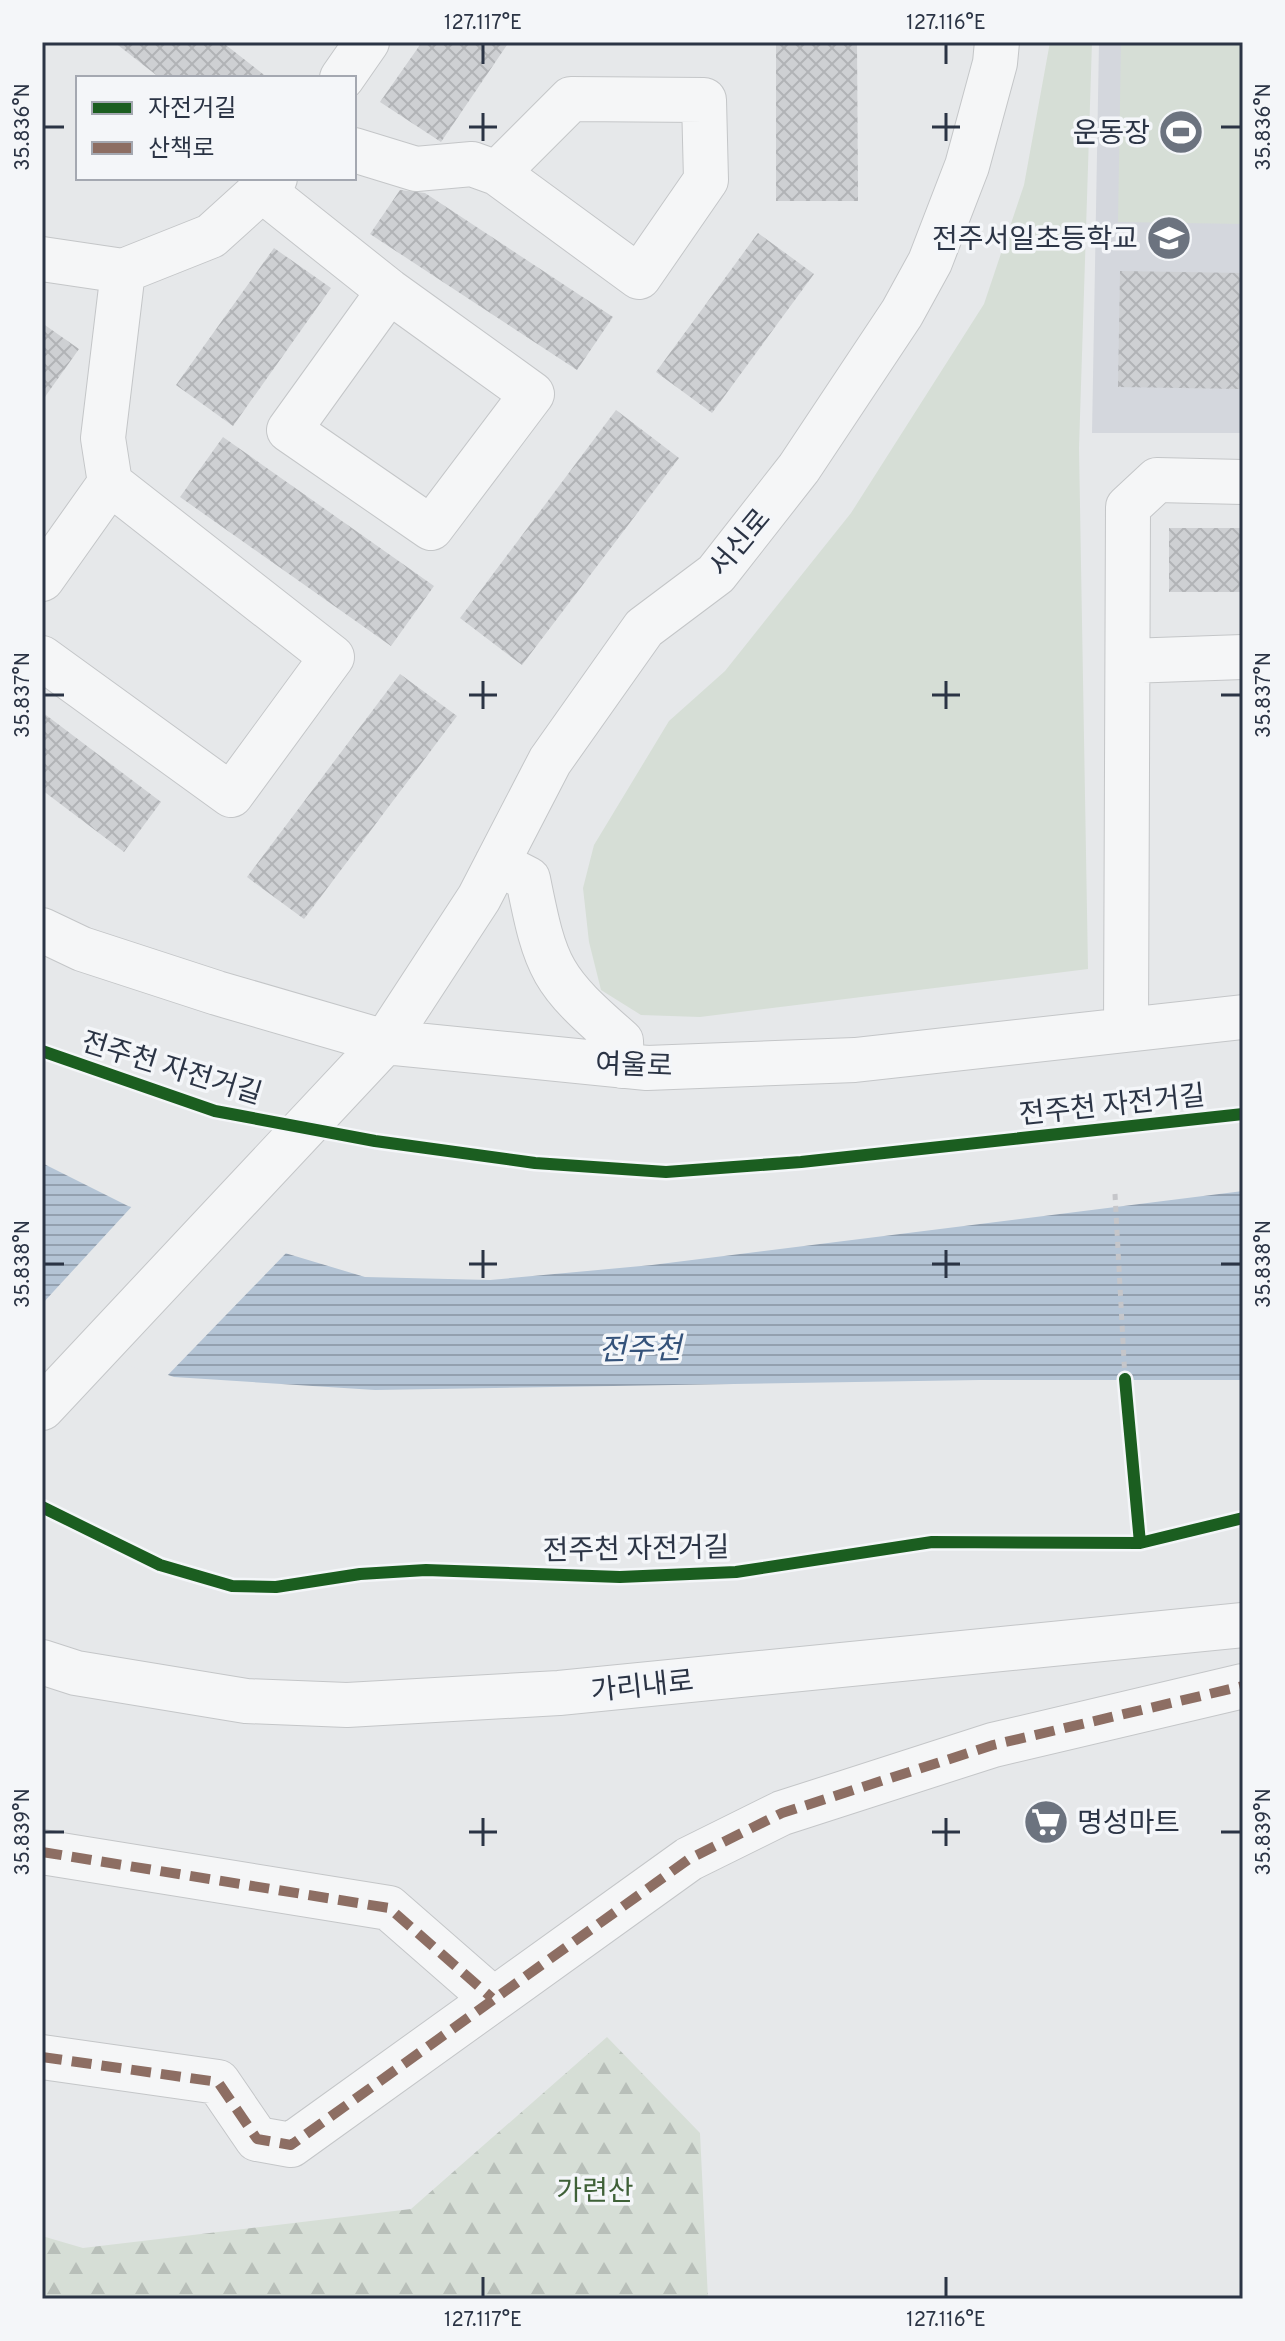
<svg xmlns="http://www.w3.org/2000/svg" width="1285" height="2341" font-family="Overpass,'Noto Sans KR',sans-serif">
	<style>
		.built { fill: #d4d7dd }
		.green { fill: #d6ded6 }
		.forest { fill: url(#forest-firs) }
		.water { fill: url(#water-rules) }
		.pier { fill: #e6e8ea }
		.building { fill: url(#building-cross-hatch) }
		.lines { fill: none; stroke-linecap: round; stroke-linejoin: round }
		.minor-casing { stroke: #c4c6c8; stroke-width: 46 }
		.path { stroke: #c5c6ca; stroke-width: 5; stroke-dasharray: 6 6; stroke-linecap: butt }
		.minor { stroke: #f5f6f7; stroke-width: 44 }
		.quiet { stroke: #8d6e63; stroke-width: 10; stroke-dasharray: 20 10; stroke-linecap: butt }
		.cycleway-casing { stroke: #f4f6f9; stroke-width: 17 }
		.cycleway { stroke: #1b5e20; stroke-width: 12 }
		.ticks { fill: none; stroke: #2b3445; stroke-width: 3 }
		.labels { text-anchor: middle; stroke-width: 7; stroke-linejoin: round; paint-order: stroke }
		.poi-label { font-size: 28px; fill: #2b3445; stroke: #f4f6f9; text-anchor: end }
		.street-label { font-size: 28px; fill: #2b3445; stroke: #f4f6f9 }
		.park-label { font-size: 28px; fill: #3f6138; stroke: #f4f6f9 }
		.water-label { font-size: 30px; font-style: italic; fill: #34527a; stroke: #f4f6f9 }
		.neatline { fill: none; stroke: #2b3445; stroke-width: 3 }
		.ticks-label { font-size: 20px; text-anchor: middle; fill: #2b3445 }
	</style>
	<defs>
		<pattern id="forest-firs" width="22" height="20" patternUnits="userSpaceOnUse" patternTransform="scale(2)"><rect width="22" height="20" fill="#d6ded6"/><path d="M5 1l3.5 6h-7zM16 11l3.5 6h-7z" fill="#b8bfb9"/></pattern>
		<pattern id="water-rules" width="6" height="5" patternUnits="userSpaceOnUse" patternTransform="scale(2)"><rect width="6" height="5" fill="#b4c4d5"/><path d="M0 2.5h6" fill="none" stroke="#93a0af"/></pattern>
		<pattern id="building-cross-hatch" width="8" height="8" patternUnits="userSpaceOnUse" patternTransform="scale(2)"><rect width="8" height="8" fill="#ced0d3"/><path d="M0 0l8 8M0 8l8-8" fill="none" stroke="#b1b3b6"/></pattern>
	</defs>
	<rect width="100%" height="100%" fill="#e6e8ea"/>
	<path class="built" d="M 1099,42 L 1243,42 L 1243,433 L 1092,433 Z"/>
	<path class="green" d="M 1050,42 L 1092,42 L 1079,448 L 1088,969 L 700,1017 L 641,1015 L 601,990 L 589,942 L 583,888 L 594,845 L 669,721 L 725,671 L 851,513 L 984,304 L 1024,185 Z
		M 1121,42 L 1243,42 L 1243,224 L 1118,222 Z"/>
	<path class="forest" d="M 607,2037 L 700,2133 L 708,2299 L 42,2299 L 42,2236 L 83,2248 L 411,2209 Z"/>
	<path class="water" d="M 42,1163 L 128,1206 L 365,1277 L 490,1280 L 652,1265 L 1243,1191 L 1243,1380 L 980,1380 L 375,1390 L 174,1377 L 42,1333 Z"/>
	<path class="pier" d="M 135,1203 L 289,1250 L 165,1378 L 42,1337 L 42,1304 Z"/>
	<path class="building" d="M 114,42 L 222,42 L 268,78 L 160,78 Z
		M 422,42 L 509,42 L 441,142 L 380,102 Z
		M 776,42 L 857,42 L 858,201 L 776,201 Z
		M 400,190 L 425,193 L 613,317 L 577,370 L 370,234 Z
		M 758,233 L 814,274 L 712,413 L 656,372 Z
		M 274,248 L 331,288 L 233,426 L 176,385 Z
		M 1120,271 L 1243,273 L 1243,389 L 1118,387 Z
		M 42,323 L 79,349 L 42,401 Z
		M 616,410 L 679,458 L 522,665 L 460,618 Z
		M 223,437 L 434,586 L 391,646 L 180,497 Z
		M 1169,528 L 1243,528 L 1243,592 L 1169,592 Z
		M 400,674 L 457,716 L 304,919 L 247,877 Z
		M 42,712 L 161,802 L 124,852 L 42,790 Z"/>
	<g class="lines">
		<g class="minor-casing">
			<path id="minor" d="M 342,78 L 367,42
				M 354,150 L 416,169 L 472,164 L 497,173 L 639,277 L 706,180 L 704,100 L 571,99 L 497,173
				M 262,190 L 389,291 L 532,394 L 431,528 L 289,430 L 389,291
				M 42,259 L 123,271 L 211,236 L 275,178
				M 42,579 L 110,483
				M 42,658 L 231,795 L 332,657 L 110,483 L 103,438 L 123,271
				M 1128,661 L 1243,657
				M 497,863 L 528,879 C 546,970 551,980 621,1041 L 622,1066
				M 42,930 L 82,949 L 217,993 L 385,1042 L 647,1068 L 855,1060 L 1243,1017
				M 1126,1030 L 1128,507 L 1157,480 L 1243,482
				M 42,1408 L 385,1042 L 479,898 L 550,761 L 644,628 L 716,574 L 799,468 L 902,313 L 930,262 L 967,166 L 995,63 L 997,42
				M 42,1662 L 76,1673 L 246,1701 L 347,1705 L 559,1693 L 1243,1625
				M 42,1852 L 389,1908 L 492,1998
				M 42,2057 L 218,2082 L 257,2139 L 291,2145 L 689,1859 L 782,1813 L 993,1745 L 1243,1686"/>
		</g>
		<path class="path" d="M 1115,1194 L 1125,1379"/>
		<use href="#minor" class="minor"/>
		<path class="quiet" d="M 42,1852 L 389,1908 L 492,1998
			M 42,2057 L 218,2082 L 257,2139 L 291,2145 L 689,1859 L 782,1813 L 993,1745 L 1243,1686"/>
		<g class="cycleway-casing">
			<path id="cycleway" d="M 42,1051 L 215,1111 L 375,1141 L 535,1163 L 666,1172 L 801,1162 L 1243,1114
				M 1125,1379 L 1140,1543
				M 42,1507 L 160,1565 L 232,1586 L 276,1587 L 360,1574 L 426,1570 L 620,1577 L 736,1572 L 932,1542 L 1140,1543 L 1243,1518"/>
		</g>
		<use href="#cycleway" class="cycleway"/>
	</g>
	<path class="ticks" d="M 483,44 L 483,64M 946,44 L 946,64M 483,113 L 483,141M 946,113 L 946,141M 44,127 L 64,127M 469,127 L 497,127M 932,127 L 960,127M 1221,127 L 1241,127M 483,681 L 483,709M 946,681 L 946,709M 44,695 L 64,695M 469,695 L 497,695M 932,695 L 960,695M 1221,695 L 1241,695M 483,1250 L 483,1278M 946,1250 L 946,1278M 44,1264 L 64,1264M 469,1264 L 497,1264M 932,1264 L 960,1264M 1221,1264 L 1241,1264M 483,1818 L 483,1846M 946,1818 L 946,1846M 44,1832 L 64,1832M 469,1832 L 497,1832M 932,1832 L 960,1832M 1221,1832 L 1241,1832M 483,2277 L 483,2297M 946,2277 L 946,2297"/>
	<defs>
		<g id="stadium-disc" transform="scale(2.3)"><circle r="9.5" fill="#6c737f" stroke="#f4f6f9"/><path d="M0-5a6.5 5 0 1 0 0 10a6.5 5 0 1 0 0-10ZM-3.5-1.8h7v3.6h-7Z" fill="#fff"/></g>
		<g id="school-disc" transform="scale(2.3)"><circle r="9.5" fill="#6c737f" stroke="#f4f6f9"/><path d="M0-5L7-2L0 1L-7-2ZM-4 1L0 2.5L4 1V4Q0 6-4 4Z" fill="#fff"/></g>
		<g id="supermarket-disc" transform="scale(2.3)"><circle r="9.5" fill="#6c737f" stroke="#f4f6f9"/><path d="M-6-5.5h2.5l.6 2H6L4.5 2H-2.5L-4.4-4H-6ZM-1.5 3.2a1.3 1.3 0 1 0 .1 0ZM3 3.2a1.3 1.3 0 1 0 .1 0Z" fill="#fff"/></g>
	</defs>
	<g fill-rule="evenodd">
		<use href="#stadium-disc" x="1181" y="132"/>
		<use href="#school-disc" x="1169" y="238"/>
		<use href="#supermarket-disc" x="1046" y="1822"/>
	</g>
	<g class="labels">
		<g class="poi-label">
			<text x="1150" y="142">운동장</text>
			<text x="1138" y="248">전주서일초등학교</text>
			<text x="1077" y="1832" text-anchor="start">명성마트</text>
		</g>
		<g class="street-label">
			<text transform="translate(739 542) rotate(-50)" y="10">서신로</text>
			<text transform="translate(634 1064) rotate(2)" y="10">여울로</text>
			<text transform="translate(172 1067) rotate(17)" y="10">전주천 자전거길</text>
			<text transform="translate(1112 1104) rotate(-6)" y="10">전주천 자전거길</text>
			<text transform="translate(636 1548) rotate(-1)" y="10">전주천 자전거길</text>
			<text transform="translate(642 1685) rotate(-6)" y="10">가리내로</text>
		</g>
		<g class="park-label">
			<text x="595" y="2200">가련산</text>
		</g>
		<g class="water-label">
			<text transform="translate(640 1349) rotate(-1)" y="10">전주천</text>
		</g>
	</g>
	<rect width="1285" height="2341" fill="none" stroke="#f4f6f9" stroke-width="88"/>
	<rect x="76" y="76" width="280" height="104" fill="#f4f6f9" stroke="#a4a8b1" stroke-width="2"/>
	<rect x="92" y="102" width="40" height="12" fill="#1b5e20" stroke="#a4a8b1" stroke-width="2"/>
	<text x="148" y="116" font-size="24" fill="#2b3445">자전거길</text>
	<rect x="92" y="142" width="40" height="12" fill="#8d6e63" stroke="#a4a8b1" stroke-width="2"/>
	<text x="148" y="156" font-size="24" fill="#2b3445">산책로</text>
	<rect x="44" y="44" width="1197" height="2253" class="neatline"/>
	<g class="ticks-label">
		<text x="483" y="29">127.117°E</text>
		<text x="946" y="29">127.116°E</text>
		<text transform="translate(1263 127) rotate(-90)" y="7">35.836°N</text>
		<text transform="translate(22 127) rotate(-90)" y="7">35.836°N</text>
		<text transform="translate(1263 695) rotate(-90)" y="7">35.837°N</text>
		<text transform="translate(22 695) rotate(-90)" y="7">35.837°N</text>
		<text transform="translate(22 1264) rotate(-90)" y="7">35.838°N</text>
		<text transform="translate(1263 1264) rotate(-90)" y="7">35.838°N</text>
		<text transform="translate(1263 1832) rotate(-90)" y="7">35.839°N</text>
		<text transform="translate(22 1832) rotate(-90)" y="7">35.839°N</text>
		<text x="483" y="2326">127.117°E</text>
		<text x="946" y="2326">127.116°E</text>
	</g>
</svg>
